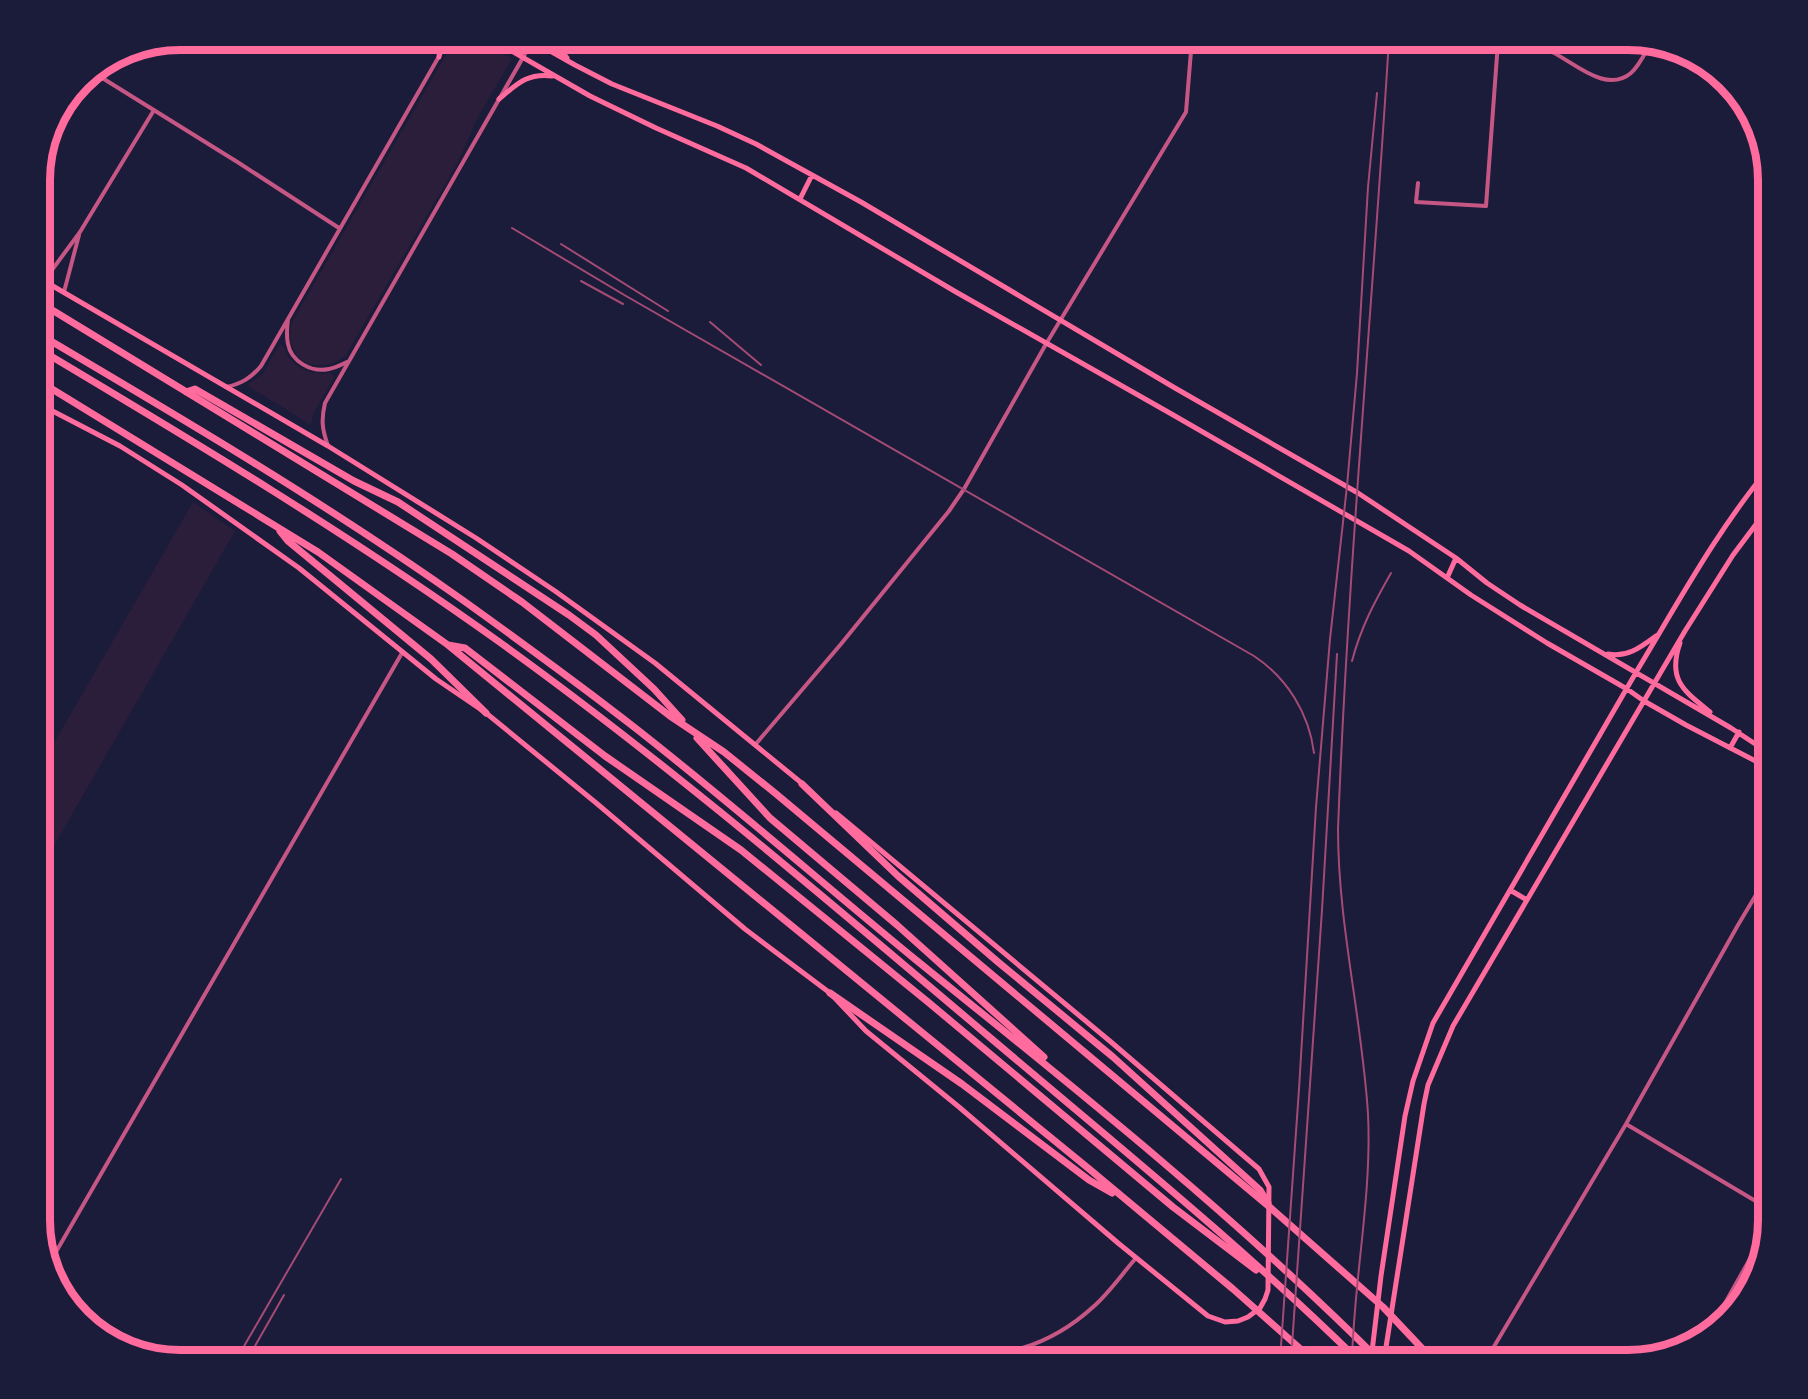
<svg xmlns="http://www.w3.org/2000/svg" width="1808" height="1399" font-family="'Nunito Sans',sans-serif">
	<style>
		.green { fill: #2a1e3b }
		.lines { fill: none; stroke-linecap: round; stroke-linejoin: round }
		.minor { stroke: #c65784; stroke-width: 4 }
		.secondary { stroke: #ff6b9d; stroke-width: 5 }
		.motorway { stroke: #ff6b9d; stroke-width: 7 }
		.rail { stroke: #a44b75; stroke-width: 2 }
		.rim { fill: none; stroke: #ff6b9d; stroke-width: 8 }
	</style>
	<rect width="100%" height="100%" fill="#1b1b3a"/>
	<path class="green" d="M 455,39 L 476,39 L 509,57 L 511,59 L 509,64 L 479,115 L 458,162 L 346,355 C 328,371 298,370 291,343 C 289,337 291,330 291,324 Z
		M 280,344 C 285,347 285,351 288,356 C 298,371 314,375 331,373 L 334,377 L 313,414 L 311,425 L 248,386 L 250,383 L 262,375 Z
		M 193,502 L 235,531 L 39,872 L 39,769 Z"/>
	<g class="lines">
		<path class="minor" d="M 91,71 L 239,163 L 339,228
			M 1418,183 L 1416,202 L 1486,206 L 1498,42 C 1515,43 1533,43 1548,50 C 1572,60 1605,95 1631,73 C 1639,66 1644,55 1649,46
			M 41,279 L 49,274 L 80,232 L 154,110
			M 64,292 L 79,235
			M 288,319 C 287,327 286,335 288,344 C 291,361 311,373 329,369 C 335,368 341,365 347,362
			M 226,387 C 241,384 251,378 261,366 L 449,39
			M 328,446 C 322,429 321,420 325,403 L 533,40
			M 755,745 L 841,644 L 949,511 L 964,489 L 1046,344 L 1186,112 L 1192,39
			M 1626,1124 L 1769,1209
			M 49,1264 L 402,653
			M 1710,1330 L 1765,1232
			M 943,1360 C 1003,1356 1047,1349 1093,1307 C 1109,1293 1122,1274 1136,1258
			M 1486,1360 L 1626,1124 L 1738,925 L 1769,873"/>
		<path class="secondary" d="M 491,39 L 590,96 L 656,128 L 746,168 L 956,292 L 1168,412 L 1409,551 L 1471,595 L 1547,643 L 1627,689 L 1644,701 L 1686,725 L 1769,768
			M 529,39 L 575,65 L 612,84 L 717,126 L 756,144 L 861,202 L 1175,388 L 1358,493 L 1456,558 L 1487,583 L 1520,605 L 1731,728 L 1769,753
			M 553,39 L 567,58
			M 439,57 L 441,39
			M 499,99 C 517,84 527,73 552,76
			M 800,199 L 812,175
			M 39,278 L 328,446 L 476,538 L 555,591 L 655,663 L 804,785
			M 39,404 L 120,446 L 182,485 L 299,568 L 436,679 L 486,713 L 595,802 L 745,929 L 830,993 L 866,1031 L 959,1107 L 1118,1243 L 1208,1316 L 1225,1322 L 1238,1321 L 1248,1317 L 1260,1308 L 1265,1299 L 1268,1290 L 1269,1187 L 1259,1169 L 1111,1042 L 836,813
			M 1447,578 L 1456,558
			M 1680,643 C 1667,680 1684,691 1710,712
			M 1608,654 C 1627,658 1641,647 1656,636
			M 1730,748 L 1739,732
			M 1510,890 L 1527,900
			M 1371,1360 L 1381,1276 L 1405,1116 L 1413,1081 L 1433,1023 C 1502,905 1569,786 1638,669 C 1679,601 1718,529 1769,468
			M 1384,1360 L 1424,1104 L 1428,1085 L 1453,1026 L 1685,631 L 1733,555 L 1769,507"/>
		<path class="motorway" d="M 39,302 L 452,554 L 522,602 L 670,716 L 724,752 L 775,793 L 1272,1209 L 1383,1307 L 1433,1360
			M 39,334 C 183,419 327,504 464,601 C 521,642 579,684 634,727 C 730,802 822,883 916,960 C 1075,1088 1235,1216 1379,1360
			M 39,349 C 195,442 350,535 498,641 C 668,763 827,900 987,1035 C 1112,1141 1241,1245 1358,1360
			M 39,381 L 318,552 L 448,645 L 1088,1168 L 1233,1289 L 1313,1360
			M 186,392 L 195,389 L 354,481 L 398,502 L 569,615 L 596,635 L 654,689 L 682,720
			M 280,531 L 288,541 L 431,659 L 486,713
			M 448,645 L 465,648 L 605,756 L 741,850 L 928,1002 L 1173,1207 L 1256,1270
			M 697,738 L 770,818 L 897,925 L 1044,1057
			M 802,784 L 898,876 L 998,962 L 1113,1057 L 1260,1190 L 1268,1203
			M 830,993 L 962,1084 L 1089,1180 L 1112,1193"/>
		<path class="rail" d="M 512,228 L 626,296 L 1254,656 C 1287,678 1309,713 1314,753
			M 561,244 L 668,311
			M 581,281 L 623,304
			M 710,322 L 761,365
			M 1352,661 C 1361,627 1374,603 1391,573
			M 236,1360 L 341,1179
			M 247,1360 L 284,1295
			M 1280,1360 L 1299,1089 L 1316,807 L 1330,639 L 1347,486 L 1357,373 L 1368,187 L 1377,93
			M 1291,1360 L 1322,910 L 1337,654
			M 1352,1360 C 1354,1278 1372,1196 1368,1114 C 1362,1018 1338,925 1338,829 C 1348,565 1373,302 1389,39"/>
	</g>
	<path d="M0 0H1808V1399H0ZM180 50H1628A130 130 0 0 1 1758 180V1220A130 130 0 0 1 1628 1350H180A130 130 0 0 1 50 1220V180A130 130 0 0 1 180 50Z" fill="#1b1b3a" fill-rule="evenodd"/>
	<path class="rim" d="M180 50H1628A130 130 0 0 1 1758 180V1220A130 130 0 0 1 1628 1350H180A130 130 0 0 1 50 1220V180A130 130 0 0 1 180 50Z"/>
</svg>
